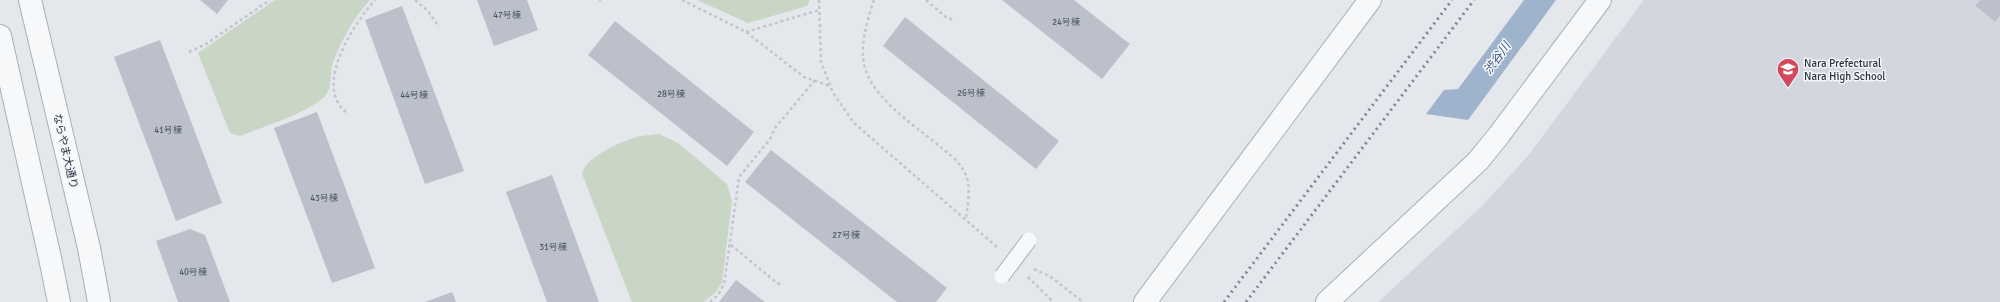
<svg xmlns="http://www.w3.org/2000/svg" width="2000" height="302" font-family="Signika,'Noto Sans JP',sans-serif">
	<style>
		.built { fill: #d2d6de }
		.green { fill: #c9d6c5 }
		.water { fill: #9fb4cc }
		.building { fill: #bbc0ca }
		.lines { fill: none; stroke-linecap: round; stroke-linejoin: round }
		.tertiary-casing { stroke: #a9aeb7; stroke-width: 24 }
		.path { stroke: #c2c5cb; stroke-width: 2.5; stroke-dasharray: 3 3; stroke-linecap: butt }
		.tertiary { stroke: #f7f8fa; stroke-width: 22 }
		.rail { stroke: #7d8696; stroke-width: 3; stroke-dasharray: 2 4; stroke-linecap: butt }
		.service-bridge-casing { stroke: #a9aeb7; stroke-width: 17; stroke-linecap: butt }
		.service-bridge { stroke: #f7f8fa; stroke-width: 15 }
		.labels { text-anchor: middle; stroke-width: 3; stroke-linejoin: round; paint-order: stroke }
		.number-label { font-size: 9px; fill: #4f5766 }
		.poi-label { font-size: 11px; fill: #2b3445; stroke: #f4f6f9; text-anchor: start }
		.street-label { font-size: 11px; fill: #2b3445; stroke: #f4f6f9 }
		.water-label { font-size: 12px; font-style: italic; fill: #34527a; stroke: #f4f6f9 }
	</style>
	<rect width="100%" height="100%" fill="#e4e7ec"/>
	<path class="built" d="M 1644,0 L 1980,0 L 1975,7 L 1995,22 L 2000,16 L 2000,302 L 1378,302 L 1482,206 L 1527,157 Z"/>
	<path class="green" d="M 275,0 L 370,0 C 353,18 341,41 333,63 C 329,74 333,87 325,96 C 307,114 264,126 240,136 L 230,133 L 198,53 Z
		M 697,0 L 810,0 L 807,6 L 748,23 Z
		M 659,134 L 678,143 L 727,184 L 732,201 L 722,282 L 716,292 L 704,302 L 632,302 L 582,174 C 585,157 622,141 637,137 C 644,135 652,135 659,134 Z"/>
	<path class="water" d="M 1524,0 L 1556,0 L 1468,120 L 1426,114 L 1444,90 L 1458,89 Z"/>
	<path class="building" d="M 200,0 L 228,0 L 217,14 Z
		M 477,0 L 527,0 L 538,30 L 494,46 Z
		M 1002,0 L 1074,0 L 1130,44 L 1102,79 Z
		M 1980,0 L 2000,0 L 2000,16 L 1995,22 L 1975,6 Z
		M 402,6 L 464,171 L 425,184 L 365,20 Z
		M 905,17 L 1059,141 L 1036,169 L 883,46 Z
		M 615,21 L 754,132 L 727,166 L 588,55 Z
		M 160,40 L 222,203 L 176,221 L 114,57 Z
		M 317,112 L 375,268 L 332,283 L 274,128 Z
		M 771,150 L 947,288 L 936,302 L 897,302 L 745,182 Z
		M 552,175 L 599,302 L 547,302 L 506,192 Z
		M 190,229 L 205,235 L 230,302 L 178,302 L 156,241 Z
		M 736,280 L 765,302 L 719,302 Z
		M 452,292 L 456,302 L 425,302 Z"/>
	<g class="lines">
		<g class="tertiary-casing">
			<path id="tertiary" d="M 30,0 L 89,248 L 99,302
				M 0,36 L 50,258 L 59,302
				M 1145,302 L 1370,0
				M 1327,302 L 1478,161 L 1499,135 L 1600,0"/>
		</g>
		<path class="path" d="M 415,0 L 428,11 L 439,27
			M 600,0 L 600,1
			M 682,0 L 746,32 L 804,77 L 830,86
			M 819,0 L 821,62 L 833,93 L 854,123 L 997,247
			M 874,0 C 868,18 862,38 863,57 C 865,95 916,126 943,149 C 954,158 965,167 968,182 C 970,193 967,208 966,219
			M 926,0 L 947,18 L 955,20
			M 746,32 L 819,10
			M 189,52 L 206,44 L 270,0
			M 346,112 C 313,86 354,23 375,0
			M 731,245 L 777,283 L 783,285
			M 1034,269 L 1051,277 L 1083,302
			M 1028,277 L 1053,302
			M 710,302 L 718,295 L 724,284 L 739,177 L 770,139 L 775,128 L 815,80"/>
		<use href="#tertiary" class="tertiary"/>
		<path class="rail" d="M 1224,302 L 1452,0
			M 1246,302 L 1474,0"/>
		<g class="service-bridge-casing">
			<path id="service-bridge" d="M 1002,276 L 1029,240"/>
		</g>
		<use href="#service-bridge" class="service-bridge"/>
	</g>
	<defs>
		<g id="school-pin" transform="scale(1.15)"><path d="M0 17L-7.5 6A9.5 9.5 0 1 1 7.5 6Z" fill="#d1495b" stroke="#f4f6f9"/><path d="M0-5L7-2L0 1L-7-2ZM-4 1L0 2.5L4 1V4Q0 6-4 4Z" fill="#fff"/></g>
	</defs>
	<g fill-rule="evenodd">
		<use href="#school-pin" x="1788" y="69"/>
	</g>
	<g class="labels">
		<g class="number-label">
			<text x="507" y="18">47号棟</text>
			<text x="1066" y="25">24号棟</text>
			<text x="971" y="96">26号棟</text>
			<text x="671" y="97">28号棟</text>
			<text x="414" y="98">44号棟</text>
			<text x="168" y="133">41号棟</text>
			<text x="324" y="201">43号棟</text>
			<text x="846" y="238">27号棟</text>
			<text x="553" y="250">31号棟</text>
			<text x="193" y="275">40号棟</text>
		</g>
		<g class="poi-label">
			<text x="1804" y="67">Nara Prefectural<tspan x="1804" dy="13">Nara High School</tspan></text>
		</g>
		<g class="street-label">
			<text transform="translate(66 151) rotate(77)" y="4">ならやま大通り</text>
		</g>
		<g class="water-label">
			<text transform="translate(1497 58) rotate(-54)" y="4">渋谷川</text>
		</g>
	</g>
</svg>
